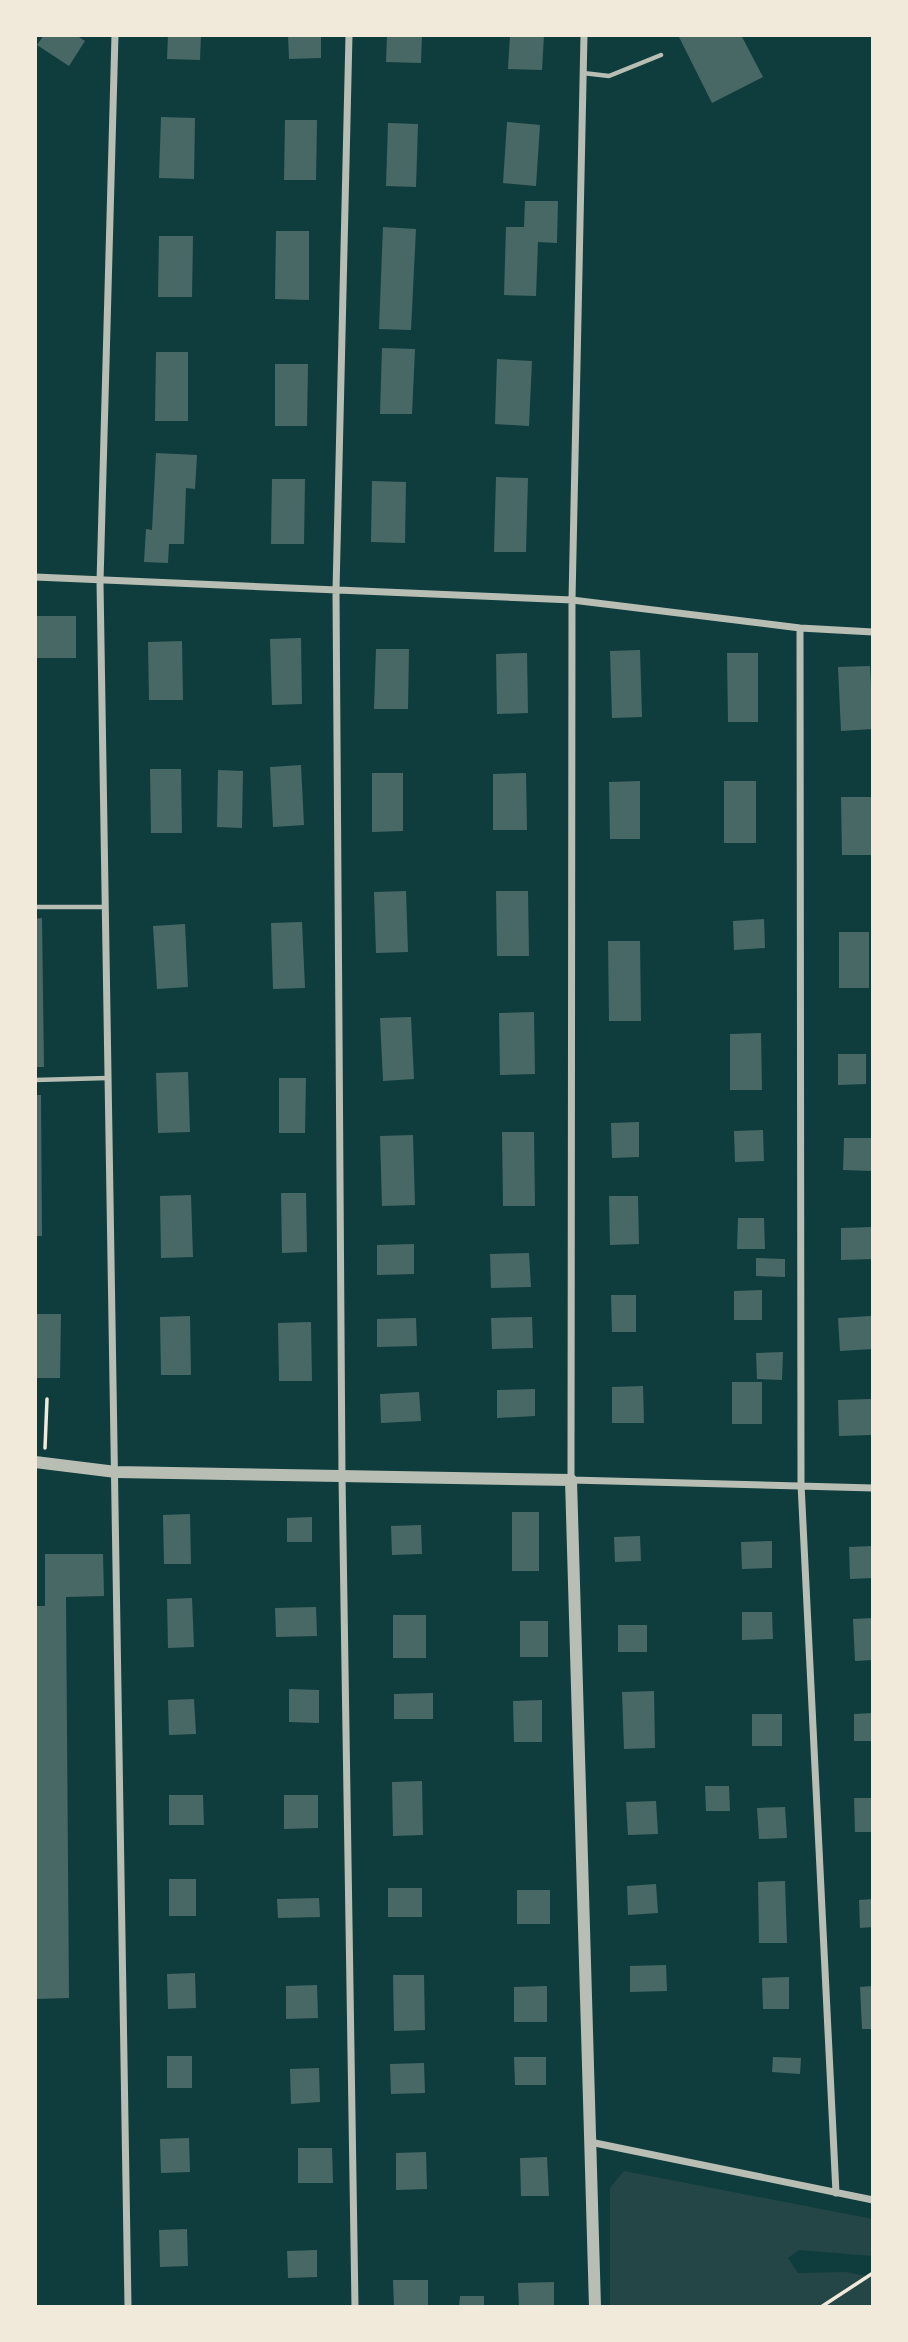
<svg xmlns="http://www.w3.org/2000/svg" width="908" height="2342" font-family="Manrope,sans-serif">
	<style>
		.green { fill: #244646 }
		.building { fill: #486865 }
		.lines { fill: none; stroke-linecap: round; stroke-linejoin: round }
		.path { stroke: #f1e9da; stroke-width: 3.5 }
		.service { stroke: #b8beb3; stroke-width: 4.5 }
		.minor { stroke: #b8beb3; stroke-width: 7 }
		.tertiary { stroke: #b8beb3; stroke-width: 12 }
	</style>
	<rect width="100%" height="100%" fill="#0f3d3e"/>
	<path class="green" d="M 624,2171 L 873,2219 L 873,2256 L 799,2250 L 788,2258 L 798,2273 L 845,2272 L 873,2277 L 873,2307 L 610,2307 L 610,2188 Z"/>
	<path class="building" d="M 44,35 L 76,35 L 85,41 L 69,66 L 37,45 Z
		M 168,35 L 201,35 L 200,60 L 167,59 Z
		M 288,35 L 321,35 L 321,58 L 289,59 Z
		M 387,35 L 422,35 L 421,63 L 386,62 Z
		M 510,35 L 544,35 L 542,70 L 508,69 Z
		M 678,35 L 741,35 L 763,77 L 712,103 Z
		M 161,117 L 195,118 L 194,179 L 159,178 Z
		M 285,120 L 317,120 L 316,180 L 284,180 Z
		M 507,122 L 540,125 L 536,186 L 503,183 Z
		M 388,123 L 418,124 L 416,187 L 386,186 Z
		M 525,201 L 558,201 L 557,243 L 538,242 L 536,296 L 504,295 L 506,227 L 524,227 Z
		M 383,227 L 416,229 L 411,330 L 379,329 Z
		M 276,231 L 309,231 L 309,300 L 275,299 Z
		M 159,236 L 193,236 L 192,297 L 158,297 Z
		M 382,348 L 415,349 L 412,414 L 380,414 Z
		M 156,352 L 188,352 L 188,421 L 155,421 Z
		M 497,359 L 532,361 L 529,426 L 495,424 Z
		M 275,364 L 308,364 L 307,426 L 275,426 Z
		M 156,453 L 197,455 L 195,489 L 186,488 L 184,544 L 169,544 L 168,563 L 144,562 L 146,529 L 152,530 Z
		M 496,477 L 528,478 L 526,552 L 494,552 Z
		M 272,479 L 305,479 L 304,544 L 271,544 Z
		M 372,481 L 406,482 L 405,543 L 371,542 Z
		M 35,616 L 76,616 L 76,658 L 35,658 Z
		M 301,638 L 302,704 L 272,705 L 270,639 Z
		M 182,641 L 183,700 L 149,700 L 148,642 Z
		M 376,649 L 409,649 L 408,709 L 374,709 Z
		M 640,650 L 642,717 L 612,718 L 610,651 Z
		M 527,653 L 528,713 L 497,714 L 496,654 Z
		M 727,653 L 758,653 L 758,722 L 728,722 Z
		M 870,666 L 873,729 L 841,731 L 838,667 Z
		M 301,765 L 304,825 L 273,827 L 270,767 Z
		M 150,769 L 181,769 L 182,833 L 151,833 Z
		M 218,770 L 243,771 L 242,828 L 217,827 Z
		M 372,773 L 403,773 L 403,831 L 372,832 Z
		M 526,773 L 527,830 L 493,830 L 493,774 Z
		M 640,781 L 640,839 L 610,839 L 609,782 Z
		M 724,781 L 756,781 L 756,843 L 724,843 Z
		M 841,797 L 873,797 L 873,855 L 842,855 Z
		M 406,891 L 408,952 L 376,953 L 374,892 Z
		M 496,891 L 528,891 L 529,956 L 497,956 Z
		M 42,918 L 44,1067 L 35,1067 L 35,919 Z
		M 764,919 L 765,948 L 734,950 L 733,921 Z
		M 302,922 L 305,988 L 273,989 L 271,923 Z
		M 185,924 L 188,987 L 157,989 L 153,926 Z
		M 839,932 L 869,932 L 869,988 L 839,988 Z
		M 608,941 L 640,941 L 641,1021 L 609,1021 Z
		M 534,1012 L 535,1074 L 500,1075 L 499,1013 Z
		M 411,1017 L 414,1079 L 383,1081 L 380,1018 Z
		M 761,1033 L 762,1090 L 730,1090 L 730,1034 Z
		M 838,1054 L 866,1054 L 866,1084 L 838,1085 Z
		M 188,1072 L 190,1132 L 158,1133 L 156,1073 Z
		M 279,1078 L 306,1078 L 305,1133 L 279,1133 Z
		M 35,1095 L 41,1095 L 42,1236 L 35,1236 Z
		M 639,1122 L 639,1157 L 612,1158 L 611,1123 Z
		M 763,1130 L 764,1161 L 735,1162 L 734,1131 Z
		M 502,1132 L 534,1132 L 535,1206 L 503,1206 Z
		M 413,1135 L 415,1205 L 382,1206 L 380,1136 Z
		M 844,1138 L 873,1138 L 872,1171 L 843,1170 Z
		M 281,1193 L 306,1193 L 307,1252 L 282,1253 Z
		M 191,1195 L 193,1257 L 161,1258 L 160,1196 Z
		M 609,1196 L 638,1196 L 639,1244 L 610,1245 Z
		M 738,1218 L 764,1218 L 765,1249 L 737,1249 Z
		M 873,1227 L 873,1259 L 841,1260 L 841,1228 Z
		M 414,1244 L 414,1274 L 377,1275 L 377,1245 Z
		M 529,1253 L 531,1287 L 491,1288 L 490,1254 Z
		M 756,1258 L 785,1259 L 785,1277 L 756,1276 Z
		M 762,1290 L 762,1320 L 734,1320 L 734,1291 Z
		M 611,1295 L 636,1295 L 636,1332 L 612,1332 Z
		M 35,1314 L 61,1314 L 60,1378 L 35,1378 Z
		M 190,1316 L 191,1375 L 161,1375 L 160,1317 Z
		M 871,1316 L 873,1349 L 840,1351 L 838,1318 Z
		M 532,1317 L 533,1348 L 492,1349 L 491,1318 Z
		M 416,1318 L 417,1346 L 377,1347 L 377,1319 Z
		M 311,1322 L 312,1381 L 279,1381 L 278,1323 Z
		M 783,1352 L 782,1380 L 757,1379 L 756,1353 Z
		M 732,1382 L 762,1382 L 762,1424 L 732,1424 Z
		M 643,1386 L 644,1423 L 612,1423 L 612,1387 Z
		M 535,1389 L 535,1416 L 497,1418 L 497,1390 Z
		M 419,1392 L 421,1421 L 381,1423 L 380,1394 Z
		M 871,1399 L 871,1435 L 839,1436 L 838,1400 Z
		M 512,1512 L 539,1512 L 539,1571 L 512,1571 Z
		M 190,1514 L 191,1564 L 164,1564 L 163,1515 Z
		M 312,1517 L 312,1542 L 287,1542 L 287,1518 Z
		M 421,1525 L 422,1554 L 392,1555 L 391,1526 Z
		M 640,1536 L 641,1561 L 615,1562 L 614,1537 Z
		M 772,1541 L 772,1568 L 742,1569 L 741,1542 Z
		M 873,1546 L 873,1578 L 850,1579 L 849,1547 Z
		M 45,1554 L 103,1554 L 104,1596 L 66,1597 L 69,1998 L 35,1999 L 35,1606 L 45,1606 Z
		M 192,1598 L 194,1647 L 168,1648 L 167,1599 Z
		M 316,1607 L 317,1636 L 276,1637 L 275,1608 Z
		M 742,1612 L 772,1612 L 773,1639 L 742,1640 Z
		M 393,1615 L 426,1615 L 426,1658 L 393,1658 Z
		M 873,1618 L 873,1660 L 855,1661 L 853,1619 Z
		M 520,1621 L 548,1621 L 548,1657 L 520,1657 Z
		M 618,1625 L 647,1625 L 647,1652 L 618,1652 Z
		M 289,1689 L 319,1690 L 319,1723 L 289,1722 Z
		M 654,1691 L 655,1748 L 624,1749 L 622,1692 Z
		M 433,1693 L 433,1719 L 394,1719 L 394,1694 Z
		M 194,1699 L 196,1734 L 169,1735 L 168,1700 Z
		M 542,1700 L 542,1742 L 514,1742 L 513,1701 Z
		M 873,1713 L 873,1741 L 854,1741 L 854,1714 Z
		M 752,1714 L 782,1714 L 782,1746 L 752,1746 Z
		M 422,1781 L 423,1835 L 393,1836 L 392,1782 Z
		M 705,1786 L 729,1786 L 730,1811 L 706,1811 Z
		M 169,1795 L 203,1795 L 204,1825 L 169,1825 Z
		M 284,1795 L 318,1795 L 318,1828 L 284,1829 Z
		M 854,1798 L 873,1798 L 873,1832 L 855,1832 Z
		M 656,1801 L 658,1834 L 628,1835 L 626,1802 Z
		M 785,1807 L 787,1838 L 759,1839 L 757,1808 Z
		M 169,1879 L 196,1879 L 196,1916 L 169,1916 Z
		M 785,1881 L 787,1943 L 759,1943 L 758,1882 Z
		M 656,1884 L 658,1913 L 628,1915 L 627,1886 Z
		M 388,1888 L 422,1888 L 422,1917 L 388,1917 Z
		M 517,1890 L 550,1890 L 550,1924 L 517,1924 Z
		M 319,1898 L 320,1917 L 278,1918 L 277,1899 Z
		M 873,1899 L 873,1927 L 860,1928 L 859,1900 Z
		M 666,1965 L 667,1991 L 630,1992 L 630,1966 Z
		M 195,1973 L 196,2008 L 168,2009 L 167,1974 Z
		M 393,1975 L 424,1975 L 425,2030 L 394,2031 Z
		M 789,1977 L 789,2009 L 763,2009 L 762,1978 Z
		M 317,1985 L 318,2018 L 286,2019 L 286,1986 Z
		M 547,1986 L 547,2022 L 514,2022 L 514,1987 Z
		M 873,1986 L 873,2029 L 862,2029 L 860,1987 Z
		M 167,2056 L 192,2056 L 192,2088 L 167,2088 Z
		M 514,2057 L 546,2057 L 546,2085 L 515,2085 Z
		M 773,2057 L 801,2058 L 800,2074 L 772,2072 Z
		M 424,2063 L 425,2093 L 391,2094 L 390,2064 Z
		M 319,2068 L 320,2102 L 291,2104 L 290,2069 Z
		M 189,2138 L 190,2172 L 161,2173 L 160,2139 Z
		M 298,2148 L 332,2148 L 333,2183 L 298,2183 Z
		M 426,2152 L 427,2189 L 396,2190 L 396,2153 Z
		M 547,2157 L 549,2196 L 521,2196 L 520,2158 Z
		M 187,2229 L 188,2266 L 160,2267 L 159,2230 Z
		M 317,2250 L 317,2277 L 288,2278 L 287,2251 Z
		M 393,2280 L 428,2280 L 428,2307 L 394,2307 Z
		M 554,2282 L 554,2307 L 519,2307 L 518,2283 Z
		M 460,2296 L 484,2296 L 484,2307 L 459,2307 Z"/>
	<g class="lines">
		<path class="path" d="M 45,1448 L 47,1399
			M 821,2307 L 873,2273"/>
		<path class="service" d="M 583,73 L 609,76 L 661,55
			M 35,907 L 104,907
			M 35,1080 L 108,1078"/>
		<path class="minor" d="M 115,35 L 100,582 L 128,2307
			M 349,35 L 336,591 L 342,1476 L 355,2307
			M 584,35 L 572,600 L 571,1480 L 873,1488
			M 35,577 L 572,600 L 800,628 L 873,632
			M 800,628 L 801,1484 L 836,2193
			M 590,2142 L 873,2200"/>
		<path class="tertiary" d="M 35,1462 L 116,1472 L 571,1480 L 595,2307"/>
	</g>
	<rect width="908" height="2342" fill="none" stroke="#f1e9da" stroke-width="74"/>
</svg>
